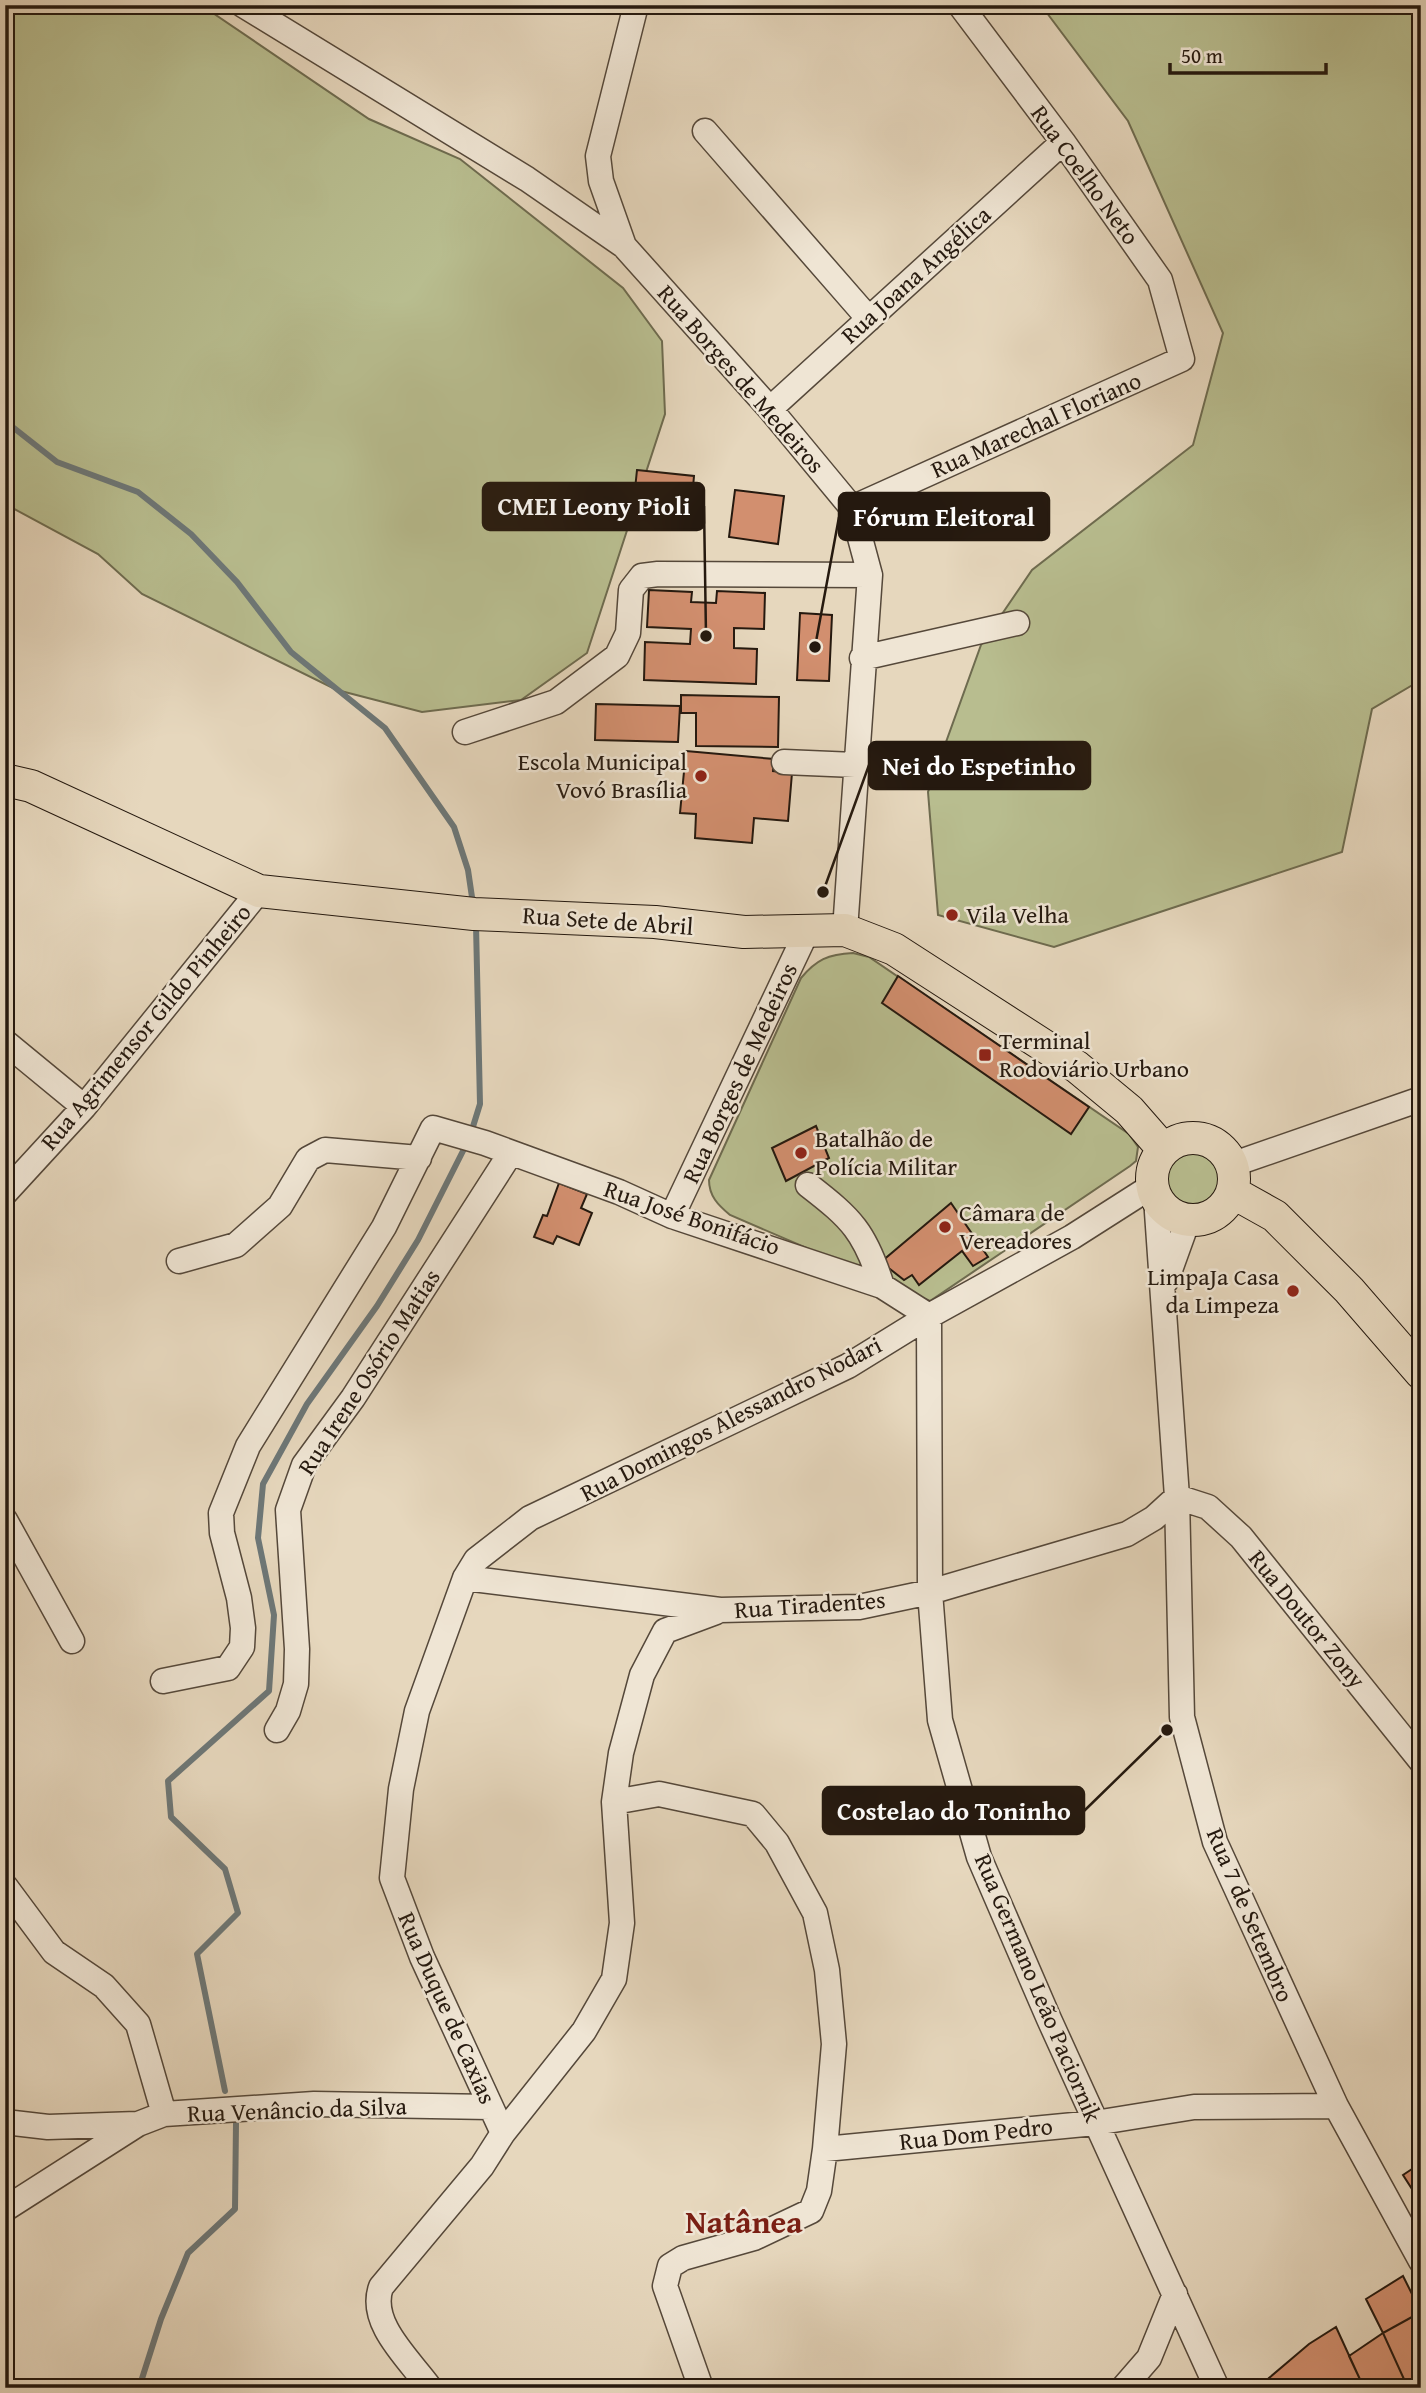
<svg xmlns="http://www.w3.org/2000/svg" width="1426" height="2393" font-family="'Gentium Book Plus',serif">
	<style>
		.green { fill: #b8bd8f; stroke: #6e6b4f; stroke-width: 2 }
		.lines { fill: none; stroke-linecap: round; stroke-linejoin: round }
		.stream { stroke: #6d7777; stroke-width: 6 }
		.building { fill: #d28f6f; stroke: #25190f; stroke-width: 2 }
		.minor-casing { stroke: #55483a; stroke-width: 27 }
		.major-casing { stroke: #25190f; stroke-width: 34 }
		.minor { stroke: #efe5d4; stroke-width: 24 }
		.major { stroke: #e6d7bd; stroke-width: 32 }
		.poi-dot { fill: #8f2418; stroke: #efe5d4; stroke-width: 2.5 }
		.labels { text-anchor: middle; stroke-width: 5; stroke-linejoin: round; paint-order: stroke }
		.street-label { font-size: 24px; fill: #25190f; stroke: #efe5d4 }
		.poi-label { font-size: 24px; fill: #25190f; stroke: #efe5d4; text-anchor: start }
		.district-label { font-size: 32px; font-weight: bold; fill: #7a1f14; stroke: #efe5d4 }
		.leader { fill: none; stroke: #25190f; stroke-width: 2.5 }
		.callout-dot { fill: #25190f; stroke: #efe5d4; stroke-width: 2.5 }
		.callout { fill: #25190f; stroke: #25190f; stroke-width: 2.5 }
		.callout-label { font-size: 26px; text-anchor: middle; font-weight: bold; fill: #fff }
	</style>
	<rect width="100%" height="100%" fill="#e6d7bd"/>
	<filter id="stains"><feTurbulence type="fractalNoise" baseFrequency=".00286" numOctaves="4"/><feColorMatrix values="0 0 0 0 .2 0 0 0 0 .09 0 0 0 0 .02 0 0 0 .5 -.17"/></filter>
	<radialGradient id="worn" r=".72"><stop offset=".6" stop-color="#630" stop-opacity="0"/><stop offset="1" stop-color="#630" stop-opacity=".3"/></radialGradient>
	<path class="green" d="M 5,5 L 201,5 L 369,119 L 460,159 L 623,288 L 662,341 L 665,414 L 587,653 L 521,700 L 422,712 L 337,690 L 142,594 L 98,554 L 5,504 Z
		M 1041,5 L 1421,5 L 1421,680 L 1372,709 L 1342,852 L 1054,947 L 938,915 L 928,792 L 981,645 L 1032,570 L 1193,445 L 1223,333 L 1128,121 Z
		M 853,953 L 869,957 L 1129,1134 L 1138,1147 L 1136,1161 L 1130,1166 L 930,1301 L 730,1215 C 718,1205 709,1196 709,1180 L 801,978 C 816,960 828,954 853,953 Z
		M1166 1179a27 27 0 1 1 54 0a27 27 0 1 1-54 0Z"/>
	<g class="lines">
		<path class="stream" d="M 5,421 L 57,462 L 138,492 L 191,534 L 237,582 L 291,652 L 385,728 L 454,827 L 468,870 L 473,904
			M 471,1133 L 480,1104 L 476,925
			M 225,2091 L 197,1954 L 238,1913 L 225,1869 L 171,1817 L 168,1781 L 269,1691 L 274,1615 L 258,1538 L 263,1484 L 307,1404 L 377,1306 L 418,1240 L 467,1143
			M 139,2388 L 161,2319 L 188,2253 L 235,2209 L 236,2123"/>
	</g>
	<path class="building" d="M 637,470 L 694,476 L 692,499 L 682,498 L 681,511 L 671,511 L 670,522 L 632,518 Z
		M 735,490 L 784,496 L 778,544 L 729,537 Z
		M 649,590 L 692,592 L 691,602 L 716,603 L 717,591 L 765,593 L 764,629 L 734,628 L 734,648 L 757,649 L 756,684 L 644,680 L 645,642 L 690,644 L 691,629 L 647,627 Z
		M 800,613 L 832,615 L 829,681 L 797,680 Z
		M 681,695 L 779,697 L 778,747 L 696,746 L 696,713 L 681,713 Z
		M 596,704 L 680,706 L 678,742 L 595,740 Z
		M 686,751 L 774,759 L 773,771 L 792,773 L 788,821 L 754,818 L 752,843 L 695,838 L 696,814 L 680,813 Z
		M 898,976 L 1089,1107 L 1071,1134 L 882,1003 Z
		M 816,1126 L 829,1158 L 786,1181 L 772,1148 Z
		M 559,1183 L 587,1194 L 581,1208 L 592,1213 L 579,1245 L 557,1236 L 553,1244 L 534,1237 L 543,1215 L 547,1216 Z
		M 951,1203 L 988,1257 L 973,1266 L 962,1251 L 919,1285 L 912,1275 L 904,1280 L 881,1262 Z
		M 1421,2163 L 1421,2203 L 1403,2175 Z
		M 1403,2276 L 1421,2312 L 1383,2333 L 1366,2299 Z
		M 1421,2312 L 1421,2382 L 1408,2388 L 1383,2333 Z
		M 1336,2327 L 1364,2388 L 1276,2388 L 1269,2378 L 1309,2344 Z
		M 1383,2333 L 1408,2388 L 1364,2388 L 1349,2356 Z"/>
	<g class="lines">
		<g class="minor-casing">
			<path id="minor" d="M 243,5 L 527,179 L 624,246 L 770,409 L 852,508 L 870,575 L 845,930
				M 705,131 L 869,319
				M 624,246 L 601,181 L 598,156 L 636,5
				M 770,409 L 1063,142
				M 852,508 L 1182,359 L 1160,280 L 1063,142 L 960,5
				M 862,658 L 1017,623
				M 465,732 L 556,702 L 617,656 L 628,633 L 631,590 L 642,576 L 658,574 L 870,575
				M 856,759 L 991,765
				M 784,762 L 855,765
				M 5,1042 L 84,1107
				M 1231,1165 L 1421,1099
				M 808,1185 C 852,1219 865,1232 882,1286
				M 5,1193 L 84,1107 L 259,891
				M 1156,1198 L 1177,1497 L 1182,1717 L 1215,1842 L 1336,2106 L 1421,2261
				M 672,1216 L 807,931
				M 179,1261 L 236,1245 L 280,1206 L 308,1159 L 325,1150 L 419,1158
				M 1166,1281 L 1188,1220
				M 929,1316 L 930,1592 L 940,1720 L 979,1857 L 1049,2019 L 1217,2388
				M 1177,1497 L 1208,1507 L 1241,1537 L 1421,1761
				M 5,1520 L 72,1641
				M 465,1578 L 720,1610 L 859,1607 L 930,1592 L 1127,1534 L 1154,1518 L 1177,1497
				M 163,1681 L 228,1668 L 242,1647 L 243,1628 L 239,1598 L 222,1533 L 221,1513 L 248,1446 L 384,1227 L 433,1128 L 485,1143 L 619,1192 L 672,1216 L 882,1286 L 929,1316
				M 277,1730 L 288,1711 L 296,1684 L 297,1649 L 288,1510 L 304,1465 L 353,1398 L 510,1154
				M 614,1802 L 659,1794 L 753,1814 L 777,1843 L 815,1913 L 827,1970 L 834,2044 L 825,2149 L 819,2191 L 811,2211 L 754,2238 L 683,2258 L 670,2266 L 665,2286 L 701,2388
				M 5,1886 L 54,1952 L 104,1986 L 138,2024 L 164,2114
				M 5,2122 L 48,2127 L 137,2124
				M 503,2133 L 584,2031 L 614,1979 L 622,1923 L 614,1802 L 621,1753 L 642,1675 L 665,1631 L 716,1612
				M 825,2149 L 1095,2123 L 1194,2107 L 1336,2106
				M 5,2209 L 138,2124 L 164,2114 L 314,2104 L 490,2107
				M 430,2388 C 409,2359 368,2323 381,2287 L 482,2166 L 503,2133 L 422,1957 L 392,1878 L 401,1789 L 417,1711 L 465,1578 L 476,1560 L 530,1518 L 848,1366 L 929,1316 L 1072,1237 L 1152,1186
				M 1123,2388 L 1149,2358 L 1175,2294"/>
		</g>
		<g class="major-casing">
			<path id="major" d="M 5,780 L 31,786 L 259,891 L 474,914 L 655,922 L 744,932 L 845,930 L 894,949 L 1077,1067 L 1129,1110 L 1164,1150
				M1152 1179a41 41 0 1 1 82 0a41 41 0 1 1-82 0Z
				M 1232,1192 L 1275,1216 L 1349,1290 L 1421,1373"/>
		</g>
		<use href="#minor" class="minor"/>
		<use href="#major" class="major"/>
	</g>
	<g class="poi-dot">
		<circle cx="701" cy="776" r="7"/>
		<circle cx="952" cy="915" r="7"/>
		<rect x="978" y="1048" width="14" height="14" rx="3.5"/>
		<circle cx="801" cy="1153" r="7"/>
		<circle cx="945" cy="1227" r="7"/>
		<circle cx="1293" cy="1291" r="7"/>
	</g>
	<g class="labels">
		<g class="street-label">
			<text transform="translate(1085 175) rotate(54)" y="8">Rua Coelho Neto</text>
			<text transform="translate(916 275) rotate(-42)" y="8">Rua Joana Angélica</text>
			<text transform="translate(741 379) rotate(49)" y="8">Rua Borges de Medeiros</text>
			<text transform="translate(1036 425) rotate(-24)" y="8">Rua Marechal Floriano</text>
			<text transform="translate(608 921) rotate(4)" y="8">Rua Sete de Abril</text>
			<text transform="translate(146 1027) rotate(-50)" y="8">Rua Agrimensor Gildo Pinheiro</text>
			<text transform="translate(740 1073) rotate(-65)" y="8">Rua Borges de Medeiros</text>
			<text transform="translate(692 1218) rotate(19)" y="8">Rua José Bonifácio</text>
			<text transform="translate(369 1372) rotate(-57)" y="8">Rua Irene Osório Matias</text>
			<text transform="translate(731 1419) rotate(-27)" y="8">Rua Domingos Alessandro Nodari</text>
			<text transform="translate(810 1605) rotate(-4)" y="8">Rua Tiradentes</text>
			<text transform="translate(1307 1619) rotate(51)" y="8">Rua Doutor Zony</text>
			<text transform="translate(1250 1915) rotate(67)" y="8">Rua 7 de Setembro</text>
			<text transform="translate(1038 1988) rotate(67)" y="8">Rua Germano Leão Paciornik</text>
			<text transform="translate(447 2008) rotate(66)" y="8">Rua Duque de Caxias</text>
			<text transform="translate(297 2110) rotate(-2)" y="8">Rua Venâncio da Silva</text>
			<text transform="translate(976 2134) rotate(-6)" y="8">Rua Dom Pedro</text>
		</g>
		<g class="poi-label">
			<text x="687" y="770" text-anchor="end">Escola Municipal<tspan x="687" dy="28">Vovó Brasília</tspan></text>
			<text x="966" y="923">Vila Velha</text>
			<text x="999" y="1049">Terminal<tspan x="999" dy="28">Rodoviário Urbano</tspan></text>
			<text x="815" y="1147">Batalhão de<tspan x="815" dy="28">Polícia Militar</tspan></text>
			<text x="959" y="1221">Câmara de<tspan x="959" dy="28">Vereadores</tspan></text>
			<text x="1279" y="1285" text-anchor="end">LimpaJa Casa<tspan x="1279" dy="28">da Limpeza</tspan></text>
		</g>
		<g class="district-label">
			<text x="744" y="2233">Natânea</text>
		</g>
	</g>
	<path class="leader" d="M706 636L704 506M815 647L839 517M823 892L869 765M1167 1730L1084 1811"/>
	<g class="callout-dot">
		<circle cx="706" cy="636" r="7"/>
		<circle cx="815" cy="647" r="7"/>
		<circle cx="823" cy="892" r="7"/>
		<circle cx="1167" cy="1730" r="7"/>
	</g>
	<g class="callout">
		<rect x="483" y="483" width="221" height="47" rx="7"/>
		<rect x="839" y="493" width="210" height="47" rx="7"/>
		<rect x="869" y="742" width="221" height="47" rx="7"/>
		<rect x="823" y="1787" width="261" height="47" rx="7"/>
	</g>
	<g class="callout-label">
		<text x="594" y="515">CMEI Leony Pioli</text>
		<text x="944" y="526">Fórum Eleitoral</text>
		<text x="979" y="775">Nei do Espetinho</text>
		<text x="954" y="1820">Costelao do Toninho</text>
	</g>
	<rect width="1426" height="2393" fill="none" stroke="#e6d7bd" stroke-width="28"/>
	<rect x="7" y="7" width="1412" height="2379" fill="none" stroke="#25190f" stroke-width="3.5"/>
	<rect x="14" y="14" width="1398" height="2365" fill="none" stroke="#25190f" stroke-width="2"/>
	<path d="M1170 63v10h156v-10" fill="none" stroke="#25190f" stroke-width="3.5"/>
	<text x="1181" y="63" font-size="21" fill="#25190f" stroke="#efe5d4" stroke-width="5" paint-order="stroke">50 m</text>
	<rect width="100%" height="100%" filter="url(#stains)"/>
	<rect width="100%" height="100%" fill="url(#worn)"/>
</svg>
